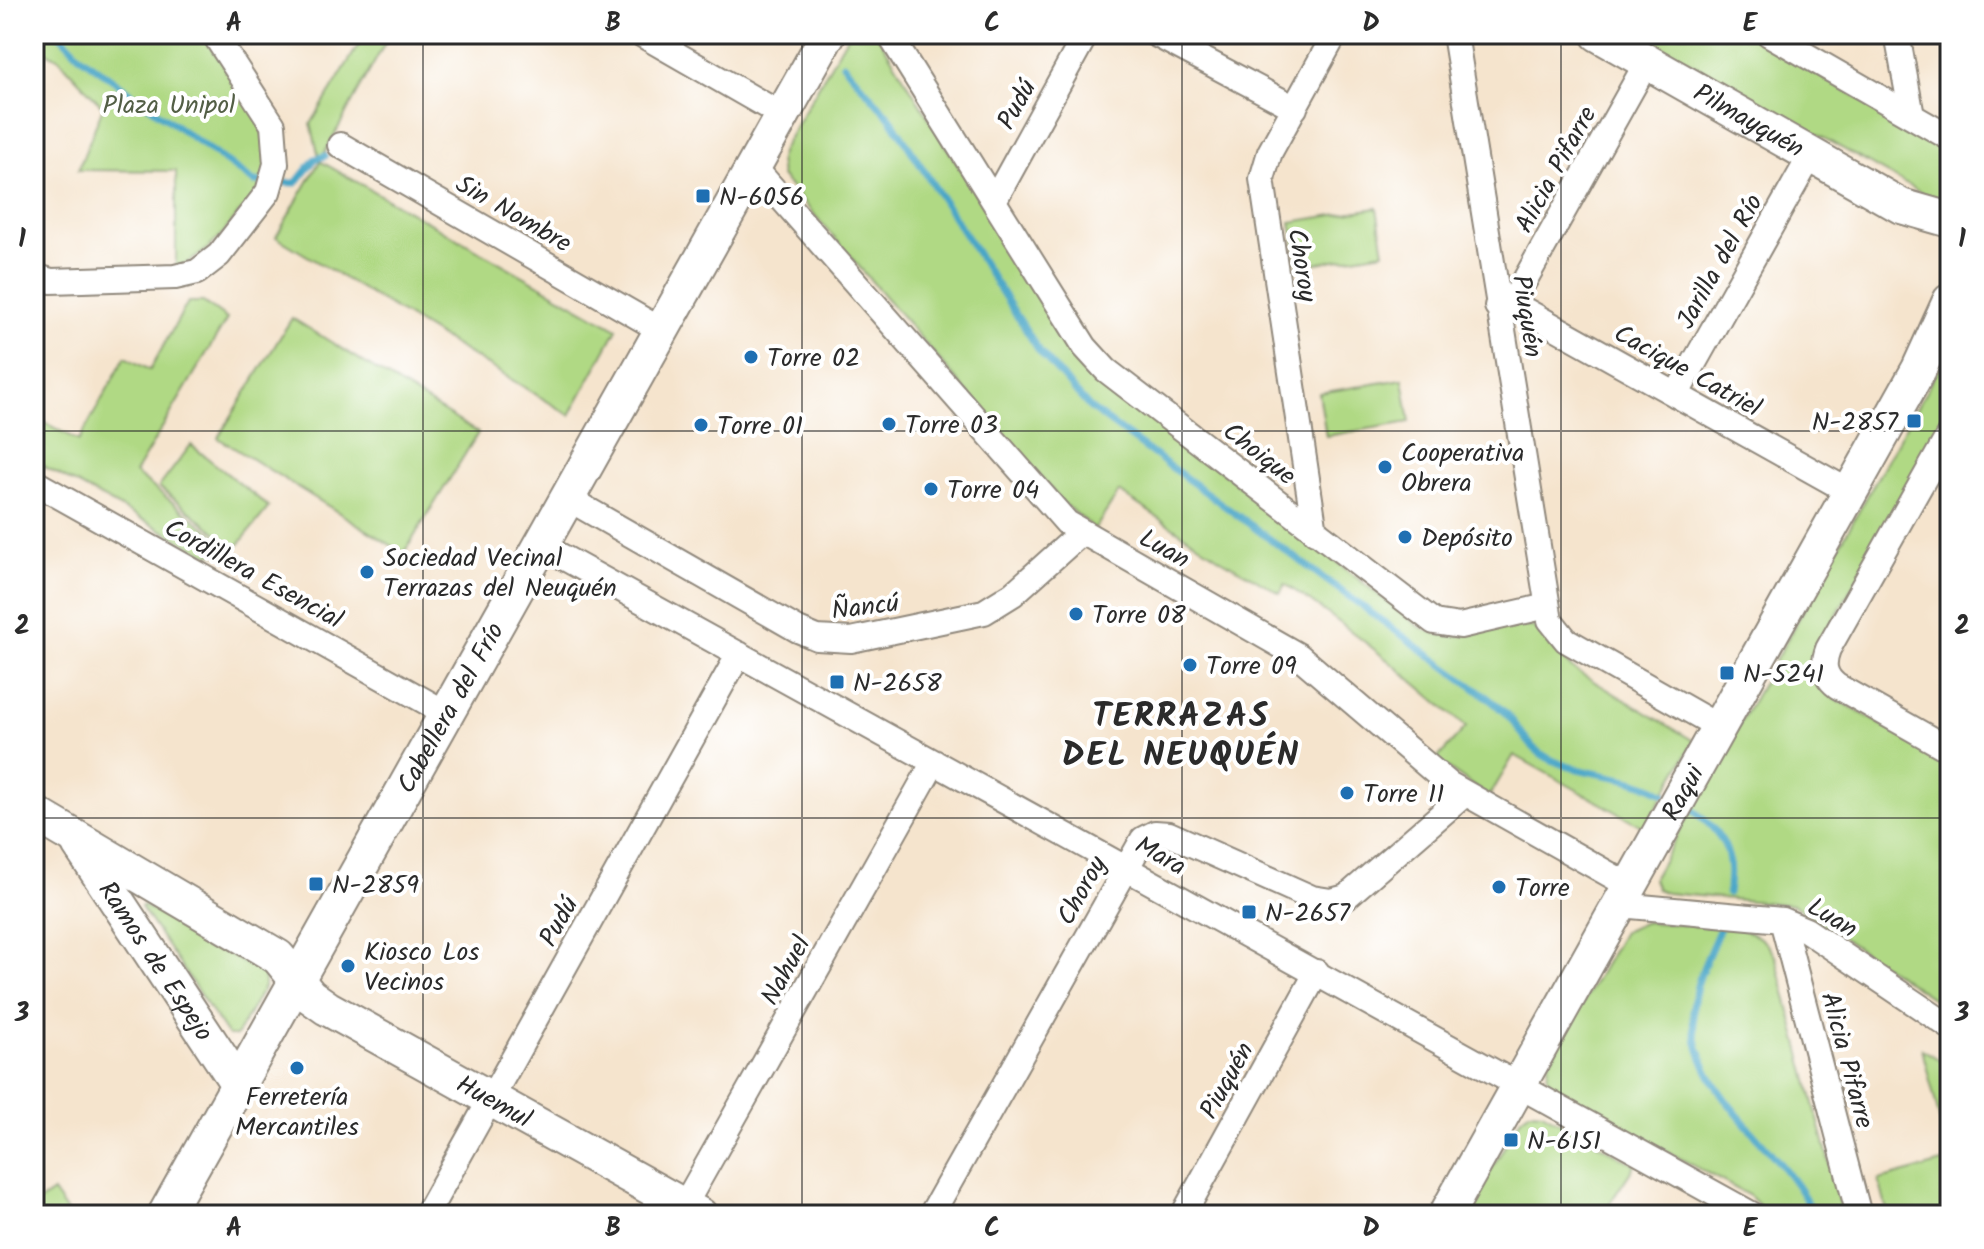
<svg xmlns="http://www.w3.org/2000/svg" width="1984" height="1249" font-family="Kalam,sans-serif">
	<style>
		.green { fill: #b0d984; stroke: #6e8258; stroke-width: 2 }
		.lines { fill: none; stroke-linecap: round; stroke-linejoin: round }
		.stream { stroke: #48a6c7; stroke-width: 7 }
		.street-casing { stroke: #90887c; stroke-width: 28 }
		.secondary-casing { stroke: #90887c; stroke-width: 38 }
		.street { stroke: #fff; stroke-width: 24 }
		.secondary { stroke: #fff; stroke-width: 34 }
		.grid { fill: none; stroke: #2b2b2b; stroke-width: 2; stroke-opacity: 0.55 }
		.poi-dot { fill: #1f6fb2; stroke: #fff; stroke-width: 3 }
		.labels { text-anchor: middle; stroke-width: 8; stroke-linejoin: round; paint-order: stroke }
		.park-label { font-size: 26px; fill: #535f46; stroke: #fff }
		.street-label { font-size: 26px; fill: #2b2b2b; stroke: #fff }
		.poi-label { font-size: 26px; fill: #2b2b2b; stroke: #fff; text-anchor: start }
		.district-label { font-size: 34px; font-weight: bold; letter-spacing: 2px; fill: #2b2b2b; stroke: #fff }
		.neatline { fill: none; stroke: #2b2b2b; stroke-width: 3 }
		.grid-label { font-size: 26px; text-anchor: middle; font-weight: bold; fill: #2b2b2b }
	</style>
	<rect width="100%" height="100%" fill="#fff"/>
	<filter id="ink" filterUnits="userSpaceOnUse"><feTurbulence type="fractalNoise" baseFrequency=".0125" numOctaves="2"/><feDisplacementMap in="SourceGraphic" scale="16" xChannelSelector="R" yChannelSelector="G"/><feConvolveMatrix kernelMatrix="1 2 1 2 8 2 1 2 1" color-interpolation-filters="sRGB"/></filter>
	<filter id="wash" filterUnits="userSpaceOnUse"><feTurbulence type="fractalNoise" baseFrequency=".006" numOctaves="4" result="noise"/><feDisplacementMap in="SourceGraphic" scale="32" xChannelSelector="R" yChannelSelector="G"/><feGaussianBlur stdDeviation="1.8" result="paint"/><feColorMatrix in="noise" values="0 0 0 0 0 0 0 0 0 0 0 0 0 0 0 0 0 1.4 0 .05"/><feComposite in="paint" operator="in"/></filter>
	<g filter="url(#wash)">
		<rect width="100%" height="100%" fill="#f5e4cd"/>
		<path class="green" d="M 34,34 L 201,34 C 229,74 283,130 263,183 C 259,193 247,204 240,212 C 221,237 205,256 176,268 L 176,171 L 78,170 L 103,107 L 59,59 L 34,45 Z
			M 365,34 L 390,34 L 320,161 L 617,329 L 570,415 L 276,237 L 320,161 L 311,124 Z
			M 877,34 L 1071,348 L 1085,364 L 1418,626 C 1461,651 1490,621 1534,627 L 1570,667 L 1694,741 L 1645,828 L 1514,755 L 1489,797 L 1436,760 L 1466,727 C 1408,676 1350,627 1285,584 L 1280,593 L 1221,559 L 1119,492 L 1095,529 L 1061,501 L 781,176 L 779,159 L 782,150 L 848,35 Z
			M 1639,34 L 1746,34 L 1950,150 L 1950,209 Z
			M 1377,208 L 1384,252 L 1298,266 L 1291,222 Z
			M 188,302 L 203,302 L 227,319 L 135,473 L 241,556 L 206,554 L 34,461 L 34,417 L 79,441 L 125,357 L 150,370 Z
			M 292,318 L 478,433 L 404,553 L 218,438 Z
			M 1950,348 L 1950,412 L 1822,641 C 1816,662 1808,679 1829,695 L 1950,763 L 1950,1010 L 1794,905 L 1667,893 L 1657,889 L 1653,879 Z
			M 1403,379 L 1410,422 L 1326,436 L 1319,393 Z
			M 191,445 L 269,507 L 236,548 L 159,487 Z
			M 143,905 L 264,975 L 264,987 L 236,1036 L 228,1036 L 141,907 Z
			M 1645,922 L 1741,929 C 1758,934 1768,943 1776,958 L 1843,1215 L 1769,1215 L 1750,1196 L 1555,1091 L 1547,1078 L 1549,1062 L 1623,932 Z
			M 1922,1049 L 1950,1066 L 1950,1160 Z
			M 1530,1111 L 1542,1112 L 1635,1165 L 1602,1215 L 1465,1215 L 1521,1118 Z
			M 1950,1161 L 1950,1215 L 1888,1215 L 1879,1180 Z
			M 53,1192 L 69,1215 L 34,1215 L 34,1205 Z"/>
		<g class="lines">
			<path class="stream" d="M 59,34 L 81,57 L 254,182 L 296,183 L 315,159 L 325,156
				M 843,64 L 891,119 L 1040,352 L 1090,408 L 1462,679 C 1479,691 1496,703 1510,718 C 1523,733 1530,749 1548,758 C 1586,778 1626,772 1665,794
				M 1690,808 C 1723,833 1735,852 1728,893
				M 1720,928 C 1709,955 1692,986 1693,1015 C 1695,1100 1781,1143 1814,1215"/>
		</g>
	</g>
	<g filter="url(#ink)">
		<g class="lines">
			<g class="street-casing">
				<path id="street" d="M 641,34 L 782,115
					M 889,34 L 1085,347 L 1106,370 L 1434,622 L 1460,626 L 1547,606
					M 1155,34 L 1295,108
					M 1455,34 L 1550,620 L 1566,640 L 1719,727
					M 1769,34 L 1950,138
					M 1897,34 L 1912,116
					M 340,145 L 661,330
					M 753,166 L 1067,523 L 1299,656 L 1449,784 L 1630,886
					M 994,201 L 1086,34
					M 34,276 L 51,281 L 175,277 L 197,272 L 219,255 L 268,192 L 276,164 L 273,125 L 214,34
					M 1512,303 L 1647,62
					M 1497,306 L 1512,303 L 1850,492
					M 1676,395 L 1811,155
					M 1950,433 L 1828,649 C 1822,665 1824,676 1837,686 L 1950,750
					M 34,482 L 446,713
					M 567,498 L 798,630 L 817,638 L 851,640 L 984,612 L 1013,594 L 1081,533
					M 1315,532 L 1262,179 L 1270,152 L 1335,34
					M 541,545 L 1753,1215
					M 1620,905 L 1782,920 L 1806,930 L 1950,1027
					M 1782,920 L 1859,1215
					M 684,1206 L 934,762
					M 426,1215 L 739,654
					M 931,1215 L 1143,839 L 1155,833 L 1169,834 L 1312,898 L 1331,901 L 1346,897 L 1465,794
					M 1183,1215 L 1317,972"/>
			</g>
			<g class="secondary-casing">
				<g id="secondary">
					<path id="s1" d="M 1598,34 L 1901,206 L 1950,220"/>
					<path id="s2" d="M 34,813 L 278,957 L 310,996 L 327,1008 L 700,1215"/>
					<path id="s3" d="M 79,844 L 238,1084"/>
					<path id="s4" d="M 165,1215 L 828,34"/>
					<path id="s5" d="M 1446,1215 L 1919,369 L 1950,301"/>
				</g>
			</g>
			<use href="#street" class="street"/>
			<use href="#secondary" class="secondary"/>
		</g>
	</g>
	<path class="grid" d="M 423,34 L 423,1215M 802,34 L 802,1215M 1182,34 L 1182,1215M 1561,34 L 1561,1215M 34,431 L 1950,431M 34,818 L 1950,818"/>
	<g class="poi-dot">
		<rect x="695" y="188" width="16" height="16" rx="4"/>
		<circle cx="751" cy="357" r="8"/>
		<rect x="1906" y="413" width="16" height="16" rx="4"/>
		<circle cx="889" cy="424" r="8"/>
		<circle cx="701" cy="425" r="8"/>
		<circle cx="1385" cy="467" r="8"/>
		<circle cx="931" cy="489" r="8"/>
		<circle cx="1405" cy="537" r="8"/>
		<circle cx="367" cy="572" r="8"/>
		<circle cx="1076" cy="614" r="8"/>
		<circle cx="1190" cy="665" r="8"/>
		<rect x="1719" y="665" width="16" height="16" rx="4"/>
		<rect x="829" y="674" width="16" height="16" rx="4"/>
		<circle cx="1347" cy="793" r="8"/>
		<rect x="308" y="876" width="16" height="16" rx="4"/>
		<circle cx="1499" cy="887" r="8"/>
		<rect x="1241" y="904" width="16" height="16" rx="4"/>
		<circle cx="348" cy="966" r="8"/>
		<circle cx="297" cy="1068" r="8"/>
		<rect x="1503" y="1132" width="16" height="16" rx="4"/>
	</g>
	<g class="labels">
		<g class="park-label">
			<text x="169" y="113">Plaza Unipol</text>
		</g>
		<g class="street-label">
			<text transform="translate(1016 104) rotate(-61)" y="9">Pudú</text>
			<text dy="9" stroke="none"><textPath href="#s1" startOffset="174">Pilmayquén</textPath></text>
			<text transform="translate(1555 169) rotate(-61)" y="9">Alicia Pifarre</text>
			<text transform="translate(514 213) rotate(30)" y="9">Sin Nombre</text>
			<text transform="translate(1719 261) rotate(-61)" y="9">Jarilla del Río</text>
			<text transform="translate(1303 265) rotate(81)" y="9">Choroy</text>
			<text transform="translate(1528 316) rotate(81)" y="9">Piuquén</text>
			<text transform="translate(1688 370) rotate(29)" y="9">Cacique Catriel</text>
			<text transform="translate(1260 453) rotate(38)" y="9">Choique</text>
			<text transform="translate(1165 548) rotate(29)" y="9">Luan</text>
			<text transform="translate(254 573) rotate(29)" y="9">Cordillera Esencial</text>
			<text transform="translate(865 606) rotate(-7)" y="9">Ñancú</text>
			<text dy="9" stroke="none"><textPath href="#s4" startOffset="582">Cabellera del Frío</textPath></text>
			<text dy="9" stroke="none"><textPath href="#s5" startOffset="484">Raqui</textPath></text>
			<text transform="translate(1161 855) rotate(29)" y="9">Mara</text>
			<text transform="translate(1081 890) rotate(-61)" y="9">Choroy</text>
			<text transform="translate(1833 917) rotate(31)" y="9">Luan</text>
			<text transform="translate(558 921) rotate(-61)" y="9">Pudú</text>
			<text dy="9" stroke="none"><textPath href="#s3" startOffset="140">Ramos de Espejo</textPath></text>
			<text transform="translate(785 970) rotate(-61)" y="9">Nahuel</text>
			<text transform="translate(1848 1060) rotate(75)" y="9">Alicia Pifarre</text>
			<text transform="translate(1226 1080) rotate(-61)" y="9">Piuquén</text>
			<text dy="9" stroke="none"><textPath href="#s2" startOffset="546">Huemul</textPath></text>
		</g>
		<g class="poi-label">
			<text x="719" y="205">N-6056</text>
			<text x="767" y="366">Torre 02</text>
			<text x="1898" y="430" text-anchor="end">N-2857</text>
			<text x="905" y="433">Torre 03</text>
			<text x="717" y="434">Torre 01</text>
			<text x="1401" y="461">Cooperativa<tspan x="1401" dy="30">Obrera</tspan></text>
			<text x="947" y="498">Torre 04</text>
			<text x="1421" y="546">Depósito</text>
			<text x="383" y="566">Sociedad Vecinal<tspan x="383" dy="30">Terrazas del Neuquén</tspan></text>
			<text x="1092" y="623">Torre 08</text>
			<text x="1206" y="674">Torre 09</text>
			<text x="1743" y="682">N-5241</text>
			<text x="853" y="691">N-2658</text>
			<text x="1363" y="802">Torre 11</text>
			<text x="332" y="893">N-2859</text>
			<text x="1515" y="896">Torre</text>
			<text x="1265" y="921">N-2657</text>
			<text x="364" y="960">Kiosco Los<tspan x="364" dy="30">Vecinos</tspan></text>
			<text x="297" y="1105" text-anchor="middle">Ferretería<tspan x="297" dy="30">Mercantiles</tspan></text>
			<text x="1527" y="1149">N-6151</text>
		</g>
		<g class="district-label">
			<text x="1181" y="726">TERRAZAS<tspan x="1181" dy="39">DEL NEUQUÉN</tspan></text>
		</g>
	</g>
	<rect width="1984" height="1249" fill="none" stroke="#fff" stroke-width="88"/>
	<rect x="44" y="44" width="1896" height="1161" class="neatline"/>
	<g class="grid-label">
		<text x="234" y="31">A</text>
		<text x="613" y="31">B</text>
		<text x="992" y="31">C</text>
		<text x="1371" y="31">D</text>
		<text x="1750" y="31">E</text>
		<text x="22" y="247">1</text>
		<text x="1962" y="247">1</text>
		<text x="22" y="634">2</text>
		<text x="1962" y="634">2</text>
		<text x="22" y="1021">3</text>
		<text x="1962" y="1021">3</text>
		<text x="234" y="1236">A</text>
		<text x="613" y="1236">B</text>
		<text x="992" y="1236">C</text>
		<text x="1371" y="1236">D</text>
		<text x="1750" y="1236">E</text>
	</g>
</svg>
